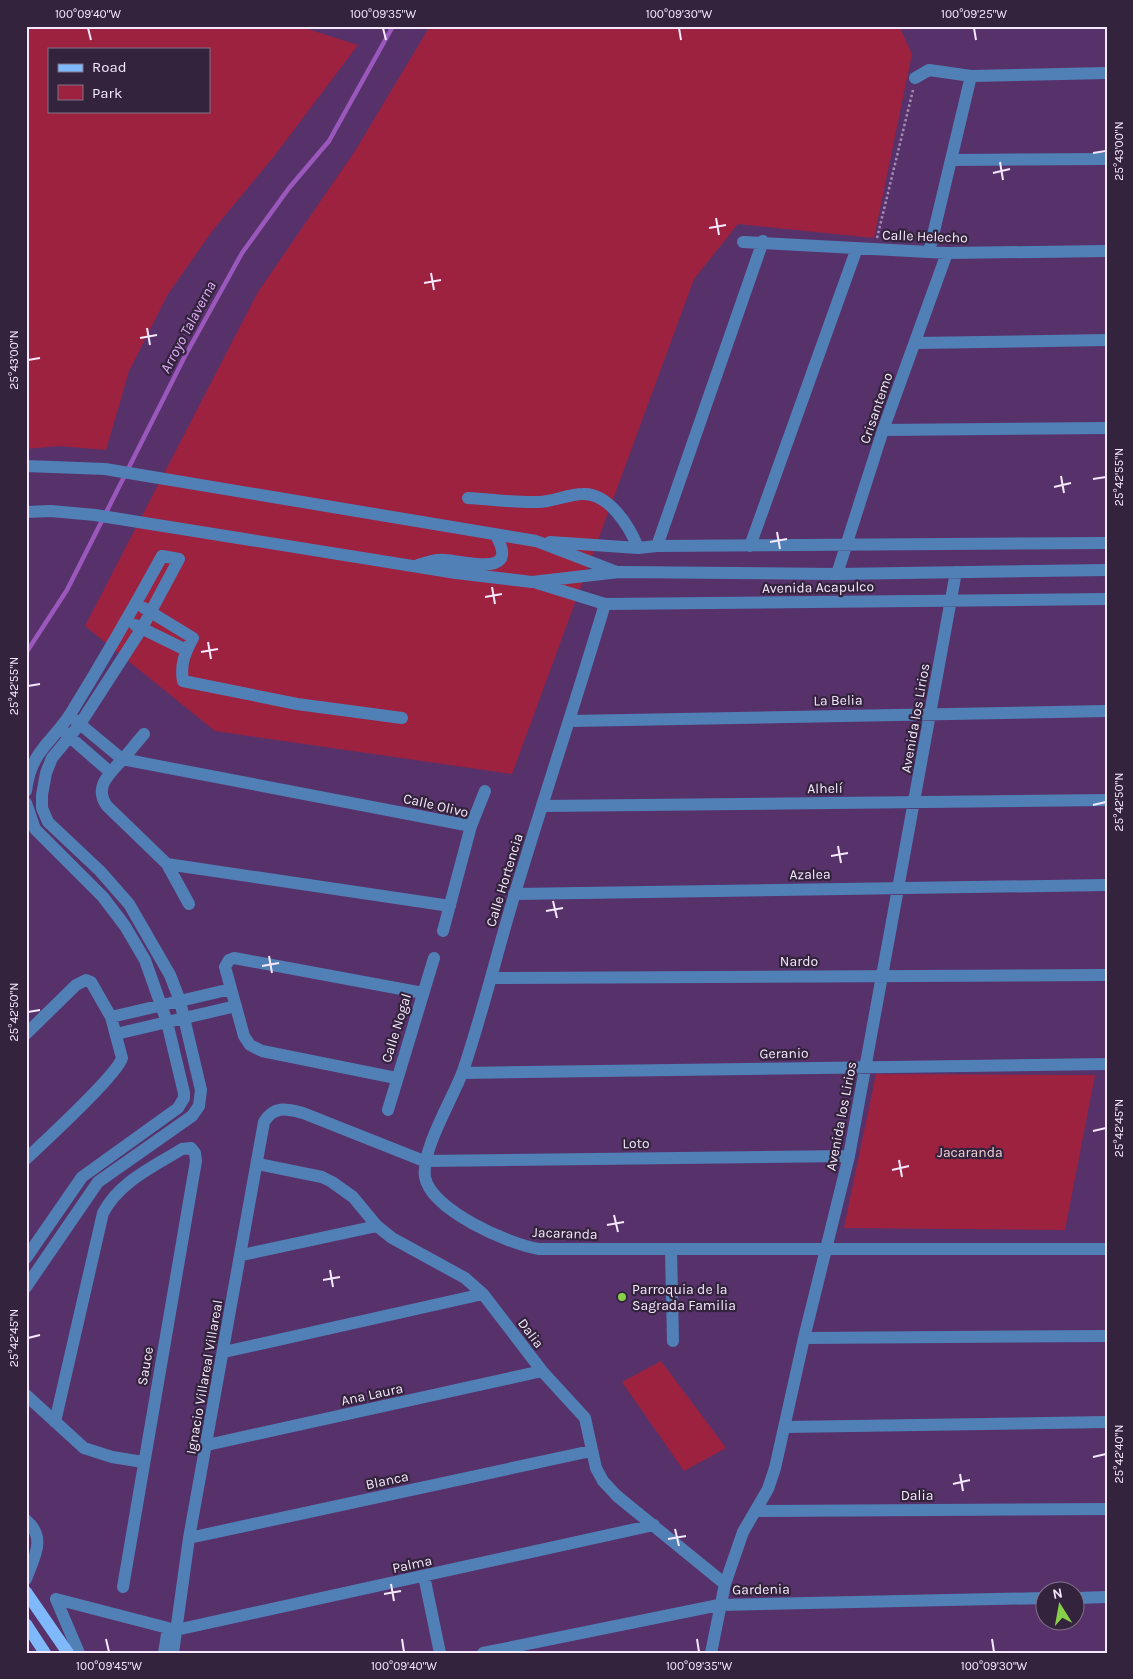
<svg xmlns="http://www.w3.org/2000/svg" width="1133" height="1679" font-family="Karla,sans-serif">
	<style>
		.green { fill: #9d223f; fill-rule: evenodd }
		.lines { fill: none; stroke-linecap: round; stroke-linejoin: round }
		.stream { stroke: #9a58bd; stroke-width: 4.5 }
		.path { stroke: #a58cb2; stroke-width: 2.5; stroke-dasharray: 2.5 2.5; stroke-linecap: butt }
		.minor { stroke: #5180b7; stroke-width: 12 }
		.major { stroke: #80b9fb; stroke-width: 12 }
		.ticks { fill: none; stroke: #f4e8fc; stroke-width: 2 }
		.poi-dot { fill: #88cf49; stroke: #34233d; stroke-width: 2 }
		.labels { text-anchor: middle; stroke-width: 4.5; stroke-linejoin: round; paint-order: stroke }
		.street-label { font-size: 14px; fill: #f4e8fc; stroke: #34233d }
		.park-label { font-size: 14px; fill: #f2d0d3; stroke: #34233d }
		.poi-label { font-size: 14px; fill: #f4e8fc; stroke: #34233d; text-anchor: start }
		.water-label { font-size: 15px; font-style: italic; fill: #deadf9; stroke: #34233d }
		.neatline { fill: none; stroke: #f4e8fc; stroke-width: 2 }
		.ticks-label { font-size: 12px; text-anchor: middle; fill: #f4e8fc }
	</style>
	<rect width="100%" height="100%" fill="#57326a"/>
	<path class="green" d="M 26,26 L 298,26 L 358,45 L 275,155 L 213,230 L 168,294 L 129,371 L 106,450 L 59,446 L 26,449 ZM 49,49 L 209,49 L 209,111 L 49,111 Z
		M 430,26 L 899,26 L 912,54 L 874,238 L 738,224 L 694,279 L 512,774 L 215,731 L 85,626 L 258,292 L 355,151 Z
		M 876,1074 L 1095,1075 L 1065,1230 L 844,1228 Z
		M 661,1361 L 726,1448 L 684,1471 L 622,1382 Z"/>
	<g class="lines">
		<path class="stream" d="M 26,653 L 67,590 L 185,356 L 242,253 L 289,188 L 329,141 L 393,26"/>
		<path class="path" d="M 877,238 L 913,90"/>
		<path class="minor" d="M 915,78 L 929,70 L 971,76 L 1107,73
			M 952,160 L 1107,159
			M 743,242 L 947,253 L 1107,251
			M 929,252 L 971,76
			M 915,343 L 1107,340
			M 883,430 L 1107,428
			M 26,466 L 105,469 L 536,541 L 617,572
			M 468,498 C 491,499 515,503 538,502 C 553,502 568,494 583,494 C 609,493 630,527 638,548
			M 26,512 L 51,511 L 95,515 L 456,573 L 532,582 L 619,572 L 837,574 L 1107,570
			M 550,542 L 638,548 L 657,546 L 1107,543
			M 657,546 L 763,241
			M 750,546 L 857,248
			M 418,565 C 427,562 436,559 445,560 C 466,561 522,579 495,534
			M 837,574 L 883,430 L 947,253
			M 537,583 L 605,604 L 1107,599
			M 605,604 C 576,701 544,797 515,893 C 497,952 483,1012 463,1071 C 453,1098 421,1150 425,1177 C 431,1210 508,1244 539,1249 L 1107,1249
			M 144,608 L 193,638 C 185,652 180,665 183,681 L 297,704 L 402,718
			M 135,625 L 186,650
			M 75,720 L 122,759 L 471,826
			M 570,721 L 1107,711
			M 63,731 L 110,772
			M 144,734 C 137,742 130,751 123,759 C 110,773 93,787 107,806 L 167,864 L 189,904
			M 26,791 C 31,750 52,743 71,713 C 103,661 133,609 162,556 L 179,559 L 142,628 L 80,724 L 52,758 L 46,773 L 42,795 L 42,808 L 48,822 L 100,871 L 129,904 L 170,975 L 180,1001 L 201,1090 L 199,1106 L 192,1116 L 98,1182 L 26,1287
			M 26,803 L 35,829 L 103,897 L 125,926 L 145,960 L 167,1022 L 184,1093 L 184,1098 L 178,1108 L 82,1177 L 26,1258
			M 543,806 L 1107,800
			M 167,864 L 450,906
			M 514,894 L 1107,885
			M 443,931 L 471,826 L 485,791
			M 491,978 L 1107,975
			M 111,1017 L 231,989
			M 26,1034 L 76,985 L 86,980 L 91,982 L 111,1017 L 122,1058 C 117,1075 44,1142 26,1159
			M 116,1034 L 236,1006
			M 462,1073 L 1107,1064
			M 396,1078 L 262,1051 L 250,1045 L 244,1036 L 225,967 L 229,960 L 234,958 L 423,993
			M 388,1110 L 434,958
			M 258,1164 L 322,1177 L 332,1182 L 353,1197 L 377,1226 L 392,1238 L 465,1278 L 483,1294 L 542,1371 L 585,1418 L 596,1468 L 603,1481 L 617,1496 L 725,1584
			M 671,1250 L 673,1341
			M 242,1255 L 377,1226
			M 804,1338 L 1107,1336
			M 224,1352 L 483,1294
			M 26,1395 L 84,1448 L 112,1457 L 143,1462
			M 55,1422 L 103,1213 C 119,1182 153,1167 182,1149 L 191,1148 L 195,1153 L 196,1161 L 123,1587
			M 785,1427 L 1107,1422
			M 207,1445 L 542,1371
			M 756,1511 L 1107,1509
			M 26,1520 C 47,1538 34,1557 26,1579
			M 189,1538 L 591,1451
			M 424,1576 L 440,1653
			M 1076,1598 L 1107,1597
			M 56,1599 L 168,1628 L 164,1653
			M 56,1599 L 79,1653
			M 176,1630 L 654,1525
			M 173,1653 L 189,1538 L 264,1122 C 274,1105 287,1109 303,1113 L 424,1161 L 849,1156
			M 483,1653 L 719,1605 L 1046,1598
			M 711,1653 L 725,1584 L 743,1532 L 768,1489 L 775,1468 L 804,1338 L 849,1156 L 956,572"/>
		<path class="major" d="M 26,1592 L 68,1653
			M 26,1624 L 45,1653"/>
	</g>
	<path class="ticks" d="M 88,28 L 91,40M 383,28 L 386,40M 679,28 L 681,40M 974,28 L 976,40M 1093,153 L 1106,151M 1000,162 L 1003,180M 993,173 L 1010,169M 716,218 L 719,235M 709,228 L 726,225M 431,273 L 434,290M 424,283 L 441,280M 147,328 L 150,345M 140,338 L 157,335M 28,360 L 40,358M 1061,476 L 1064,493M 1093,479 L 1106,477M 1054,487 L 1071,483M 777,532 L 780,549M 770,542 L 787,539M 492,587 L 495,604M 485,597 L 502,594M 208,642 L 211,659M 201,652 L 218,649M 28,686 L 40,684M 1093,805 L 1106,802M 838,846 L 841,863M 831,856 L 848,853M 553,901 L 557,918M 546,911 L 563,908M 269,956 L 272,973M 262,966 L 279,963M 28,1012 L 40,1010M 1093,1131 L 1106,1128M 899,1160 L 902,1177M 892,1170 L 909,1166M 614,1215 L 618,1232M 607,1225 L 624,1222M 330,1270 L 333,1287M 323,1280 L 340,1277M 28,1338 L 40,1335M 1093,1457 L 1106,1454M 960,1474 L 963,1491M 953,1484 L 970,1480M 675,1529 L 679,1546M 668,1539 L 686,1536M 391,1584 L 394,1601M 384,1594 L 401,1591M 106,1639 L 109,1652M 402,1639 L 404,1652M 697,1639 L 699,1652M 992,1639 L 994,1652"/>
	<circle class="poi-dot" cx="622" cy="1297" r="5"/>
	<g class="labels">
		<g class="street-label">
			<text transform="translate(925 236) rotate(2)" y="5">Calle Helecho</text>
			<text transform="translate(876 408) rotate(-71)" y="5">Crisantemo</text>
			<text transform="translate(818 587) rotate(-1)" y="5">Avenida Acapulco</text>
			<text transform="translate(838 700) rotate(-1)" y="5">La Belia</text>
			<text transform="translate(915 718) rotate(-80)" y="5">Avenida los Lirios</text>
			<text transform="translate(825 788) rotate(-1)" y="5">Alhelí</text>
			<text transform="translate(436 805) rotate(13)" y="5">Calle Olivo</text>
			<text transform="translate(810 874) rotate(-1)" y="5">Azalea</text>
			<text transform="translate(504 880) rotate(-73)" y="5">Calle Hortencia</text>
			<text x="799" y="966">Nardo</text>
			<text transform="translate(396 1028) rotate(-73)" y="5">Calle Nogal</text>
			<text transform="translate(784 1053) rotate(-1)" y="5">Geranio</text>
			<text transform="translate(841 1116) rotate(-79)" y="5">Avenida los Lirios</text>
			<text transform="translate(636 1143) rotate(-1)" y="5">Loto</text>
			<text transform="translate(565 1233) rotate(2)" y="5">Jacaranda</text>
			<text transform="translate(531 1333) rotate(53)" y="5">Dalia</text>
			<text transform="translate(145 1366) rotate(-80)" y="5">Sauce</text>
			<text transform="translate(204 1377) rotate(-80)" y="5">Ignacio Villareal Villareal</text>
			<text transform="translate(372 1394) rotate(-12)" y="5">Ana Laura</text>
			<text transform="translate(387 1480) rotate(-12)" y="5">Blanca</text>
			<text x="917" y="1500">Dalia</text>
			<text transform="translate(412 1564) rotate(-12)" y="5">Palma</text>
			<text transform="translate(761 1589) rotate(-1)" y="5">Gardenia</text>
		</g>
		<g class="park-label">
			<text x="970" y="1157">Jacaranda</text>
		</g>
		<g class="poi-label">
			<text x="632" y="1294">Parroquia de la<tspan x="632" dy="16">Sagrada Familia</tspan></text>
		</g>
		<g class="water-label">
			<text transform="translate(188 327) rotate(-62)" y="5">Arroyo Talaverna</text>
		</g>
	</g>
	<rect width="1133" height="1679" fill="none" stroke="#34233d" stroke-width="55"/>
	<rect x="48" y="48" width="162" height="65" fill="#34233d" stroke="#817289"/>
	<rect x="58" y="64" width="25" height="8" fill="#80b9fb" stroke="#817289"/>
	<text x="92" y="72" font-size="15" fill="#f4e8fc">Road</text>
	<rect x="58" y="85" width="25" height="15" fill="#9d223f" stroke="#817289"/>
	<text x="92" y="98" font-size="15" fill="#f4e8fc">Park</text>
	<g transform="translate(1060 1606) rotate(349)"><circle r="24" fill="#34233d" stroke="#817289"/>
	<path d="M0-4L9 19L0 12L-9 19Z" fill="#88cf49"/>
	<text y="-8" font-size="14" font-weight="bold" text-anchor="middle" fill="#f4e8fc">N</text>
	</g>
	<rect x="28" y="28" width="1078" height="1624" class="neatline"/>
	<g class="ticks-label">
		<text x="88" y="18">100°09'40"W</text>
		<text x="383" y="18">100°09'35"W</text>
		<text x="679" y="18">100°09'30"W</text>
		<text x="974" y="18">100°09'25"W</text>
		<text transform="translate(1119 151) rotate(-90)" y="4">25°43'00"N</text>
		<text transform="translate(14 360) rotate(-90)" y="4">25°43'00"N</text>
		<text transform="translate(1119 477) rotate(-90)" y="4">25°42'55"N</text>
		<text transform="translate(14 686) rotate(-90)" y="4">25°42'55"N</text>
		<text transform="translate(1119 802) rotate(-90)" y="4">25°42'50"N</text>
		<text transform="translate(14 1012) rotate(-90)" y="4">25°42'50"N</text>
		<text transform="translate(1119 1128) rotate(-90)" y="4">25°42'45"N</text>
		<text transform="translate(14 1338) rotate(-90)" y="4">25°42'45"N</text>
		<text transform="translate(1119 1454) rotate(-90)" y="4">25°42'40"N</text>
		<text x="109" y="1670">100°09'45"W</text>
		<text x="404" y="1670">100°09'40"W</text>
		<text x="699" y="1670">100°09'35"W</text>
		<text x="994" y="1670">100°09'30"W</text>
	</g>
</svg>
